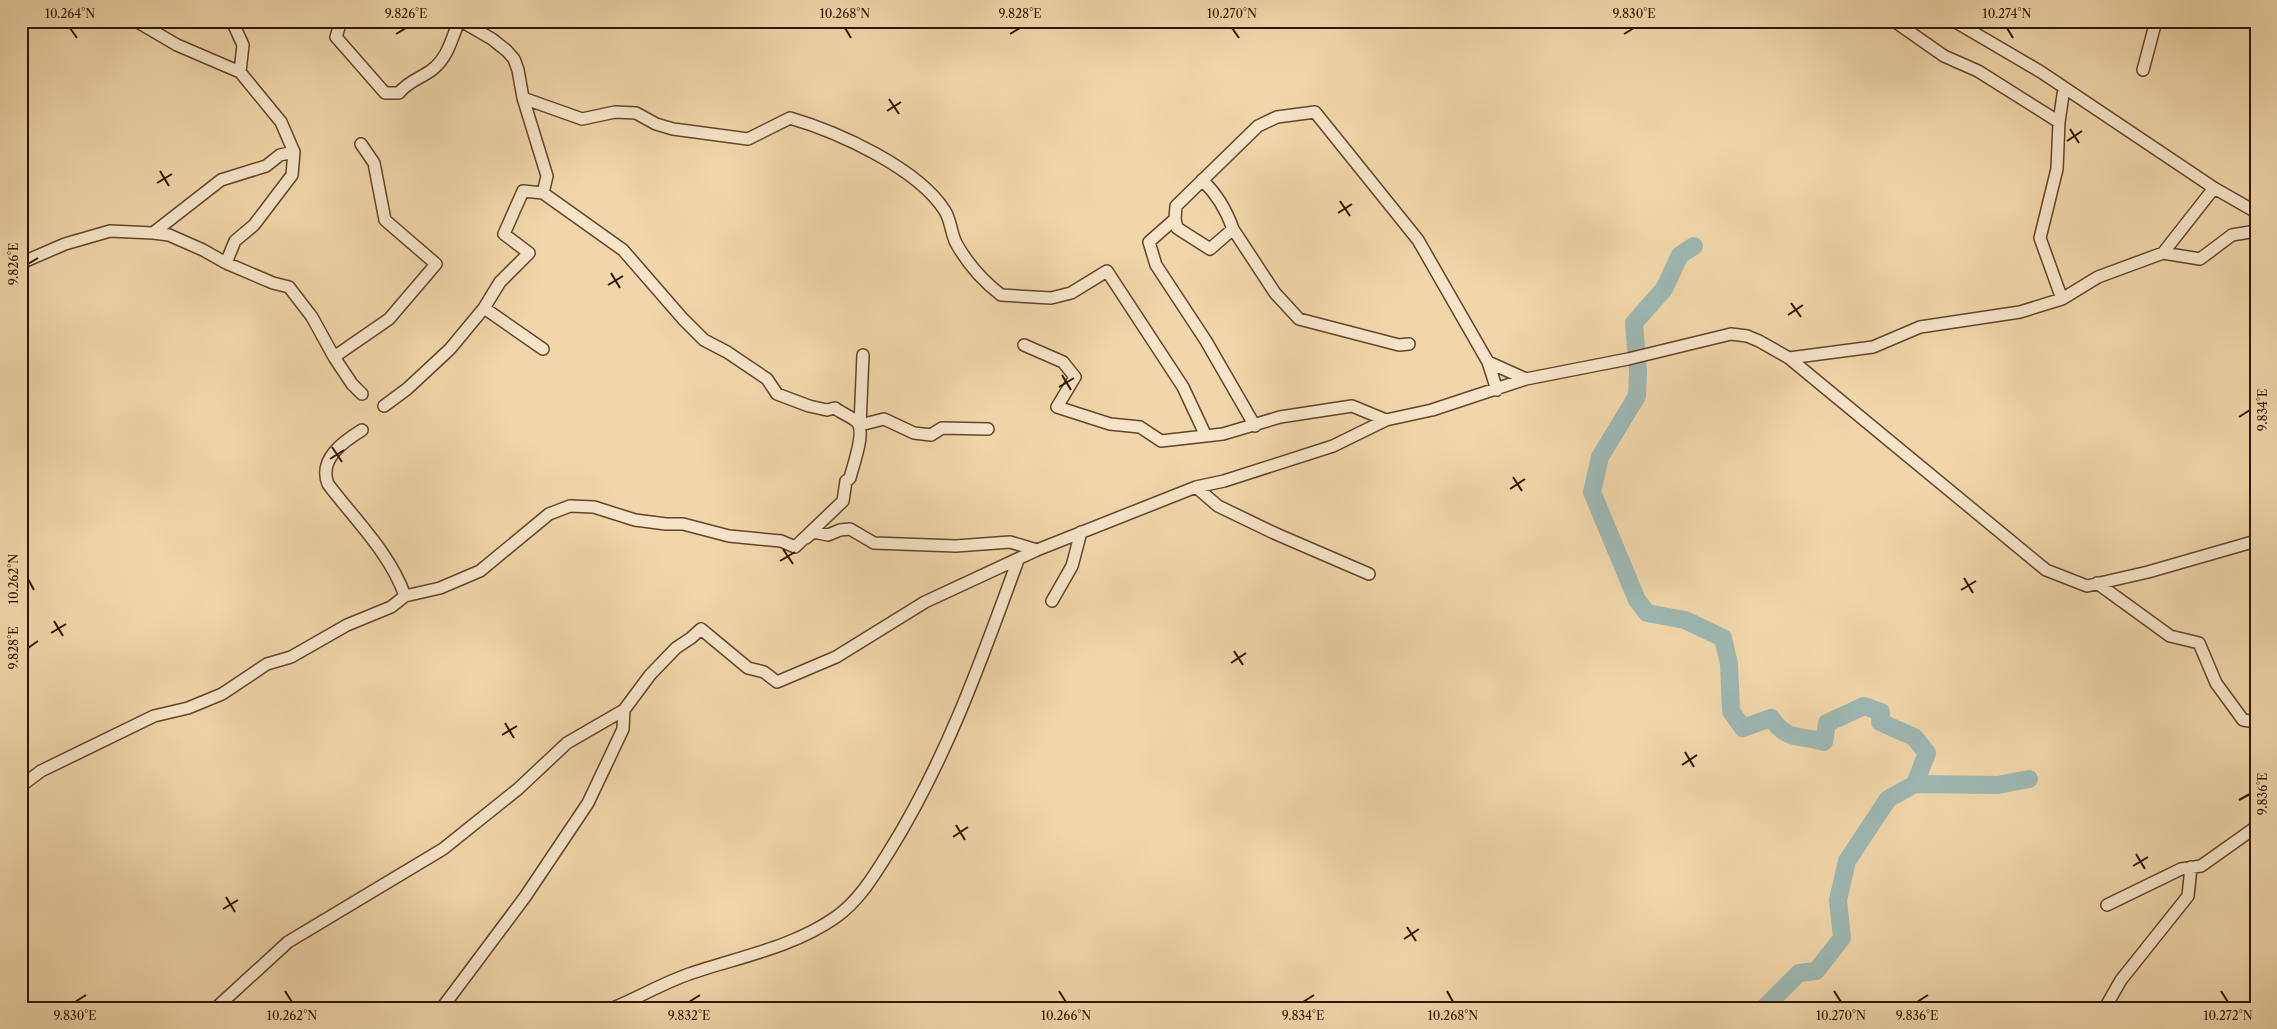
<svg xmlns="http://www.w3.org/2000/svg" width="2277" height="1029" font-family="'Libre Caslon Text',serif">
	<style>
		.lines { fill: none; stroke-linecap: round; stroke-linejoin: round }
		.river { stroke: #9db7b2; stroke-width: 18 }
		.minor-casing { stroke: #61452b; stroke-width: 14 }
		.minor { stroke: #f5e4c8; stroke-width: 11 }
		.ticks { fill: none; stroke: #311501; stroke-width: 2 }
		.neatline { fill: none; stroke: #311501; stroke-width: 2 }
		.ticks-label { font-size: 12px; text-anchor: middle; fill: #311501 }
	</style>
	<rect width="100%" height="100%" fill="#f0d6aa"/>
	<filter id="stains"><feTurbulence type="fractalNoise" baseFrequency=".004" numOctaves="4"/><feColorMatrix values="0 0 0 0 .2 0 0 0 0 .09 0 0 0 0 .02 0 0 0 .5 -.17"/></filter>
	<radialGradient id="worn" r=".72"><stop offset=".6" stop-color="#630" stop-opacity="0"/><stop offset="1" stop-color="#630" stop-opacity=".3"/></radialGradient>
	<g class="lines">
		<path class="river" d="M 1694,246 L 1680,255 L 1664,289 L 1634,323 L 1638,372 L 1637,396 L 1600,457 L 1592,492 L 1637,600 L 1647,613 L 1685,620 L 1723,638 L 1729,664 L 1731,711 L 1743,728 L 1771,718 C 1789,743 1800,734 1824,742 L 1827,723 L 1864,706 L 1881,712 L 1880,722 L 1914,737 L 1927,753 L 1915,784
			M 1764,1008 L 1799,973 L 1816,971 L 1842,938 L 1838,900 L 1847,861 L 1888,799 L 1915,784 L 1998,785 L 2029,779"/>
		<g class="minor-casing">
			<path id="minor" d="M 136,21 L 177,45 L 240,72 L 243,45 L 232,21
				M 341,21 L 336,37 L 385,93 L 399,93 C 408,81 422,78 433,69 C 448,57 452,38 459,21
				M 1894,21 L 1944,56 L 1978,71 L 2059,122
				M 1954,21 L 2041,72 L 2214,188 L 2256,212
				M 2143,70 L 2156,21
				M 523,98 L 582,119 L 615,112 L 636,113 L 656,124 L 673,129 L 748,139 L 790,118 C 838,132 918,168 945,211 C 951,221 951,233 956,243 C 967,263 983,281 1001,295 L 1051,298 L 1071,293 L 1107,271 L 1183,387 L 1205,434
				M 1202,180 C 1216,193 1227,212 1233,229 L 1275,293 L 1299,319 L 1399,345 L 1409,344
				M 1175,219 L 1177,228 L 1210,249 L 1233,229
				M 153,233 L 169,235 L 203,250 L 226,263 L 273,283 L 289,287 L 312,317 L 334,357 L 352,384 L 362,394
				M 2163,253 L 2214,188
				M 21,263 L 65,244 L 110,231 L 153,233 L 221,180 L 266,166 L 280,155 L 294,152 L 281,122 L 240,72
				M 226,263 L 235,241 L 254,225 L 292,175 L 294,152
				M 2062,299 L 2040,238 L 2057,169 L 2059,122 L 2064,88
				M 484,308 L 543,349
				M 1024,345 L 1063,362 L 1075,377 L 1057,407 L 1110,424 L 1140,427 L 1161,441 L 1223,434 L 1280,417 L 1352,406 L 1386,420
				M 863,355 L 860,425 L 884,419 L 914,433 L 931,435 L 942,428 L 988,429
				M 334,357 L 389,319 L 436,264 L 385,220 L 374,163 L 361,144
				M 1789,358 L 1873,347 L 1920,327 L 2020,312 L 2062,299 L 2098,277 L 2163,253 L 2200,259 L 2232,235 L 2256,231
				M 1488,362 L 1526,379
				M 384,406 L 407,389 L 450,349 L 484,308 L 500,282 L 529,253 L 504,234 L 523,191 L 543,193 L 547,176 L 523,98 L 518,70 L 514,59 L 507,51 L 492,39 L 461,21
				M 1255,426 L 1206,341 L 1156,265 L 1149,242 L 1175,219 L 1176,206 L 1258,126 L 1277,117 L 1315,112 L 1418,240 L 1488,362 L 1497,390
				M 1196,487 L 1218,506 L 1274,533 L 1369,574
				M 806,538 L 813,532 L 828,535 L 840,530 L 850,529 L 874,543 L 956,546 L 1010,542 L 1037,550
				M 2097,583 L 2170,636 L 2199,643 L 2216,683 L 2243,720 L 2256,722
				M 405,596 L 440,588 L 480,571 L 549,514 L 570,506 L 594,507 L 635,520 L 666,524 L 683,524 L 729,536 L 781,541 L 795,547 L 843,501 L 846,481 L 850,478 C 853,465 867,430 856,421 C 850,416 841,413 835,408 L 827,410 L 809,406 L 777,394 L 767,379 L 727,352 L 704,340 L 683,319 L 623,250 L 543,193
				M 1052,601 L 1072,566 L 1081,532
				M 21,786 L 41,771 L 154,716 L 188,708 L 222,694 L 267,664 L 291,657 L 347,625 L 391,607 L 405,596 C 390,553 355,520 328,484 C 318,459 344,441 362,430
				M 2107,905 L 2181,869 L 2201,866 L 2256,827
				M 216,1008 L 288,942 L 443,849 L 518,789 L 567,743 L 624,710 L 650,675 L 676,648 L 691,638 L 701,629 L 748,668 L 764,672 L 777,682 L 836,657 L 925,602 L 1037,550 L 1196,487 L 1224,481 L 1333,446 L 1386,420 L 1432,410 L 1526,379 L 1628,359 L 1731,334 L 1747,336 L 1759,341 L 1789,358 L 2046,570 L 2087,586 L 2148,572 L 2256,541
				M 442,1008 L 525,897 L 588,803 L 623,729 L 624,710
				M 613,1008 C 638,998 663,983 689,974 C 738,957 792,948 836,917 C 860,900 875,874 890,850 C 946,760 982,659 1018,560
				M 2105,1008 L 2121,980 L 2188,896 L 2191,867"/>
		</g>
		<use href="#minor" class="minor"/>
	</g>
	<path class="ticks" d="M 70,28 L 77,38M 845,28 L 851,38M 1232,28 L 1239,38M 2007,28 L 2013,38M 396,34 L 406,28M 1010,34 L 1020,28M 1624,34 L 1634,28M 889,99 L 899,114M 887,111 L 901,102M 2070,129 L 2079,143M 2067,141 L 2082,131M 160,171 L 169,186M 157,183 L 172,174M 1340,201 L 1350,216M 1338,213 L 1352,204M 28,264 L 38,258M 611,273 L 620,288M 608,285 L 623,276M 1791,303 L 1801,317M 1788,315 L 1803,305M 1062,375 L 1071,390M 1059,387 L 1074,378M 2239,417 L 2250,410M 332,447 L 342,462M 330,459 L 344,450M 1513,477 L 1522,491M 1510,489 L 1525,479M 783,549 L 793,564M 780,561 L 795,552M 1964,578 L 1973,593M 28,579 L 34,590M 1961,590 L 1976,581M 54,621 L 63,636M 51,633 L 66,624M 28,648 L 38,641M 1234,651 L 1243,665M 1231,663 L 1246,653M 505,723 L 514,738M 502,735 L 517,726M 1685,752 L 1694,767M 1682,765 L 1697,755M 2239,800 L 2250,794M 956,825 L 965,840M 953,837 L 968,827M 2136,854 L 2145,869M 2133,866 L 2148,857M 226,897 L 235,912M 223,909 L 238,900M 1407,927 L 1416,941M 1404,939 L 1419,929M 285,991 L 292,1002M 1059,991 L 1066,1002M 1447,991 L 1453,1002M 1834,991 L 1841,1002M 2221,991 L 2228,1002M 75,1002 L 86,995M 689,1002 L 700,995M 1303,1002 L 1314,995M 1917,1002 L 1928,995"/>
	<rect width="2277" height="1029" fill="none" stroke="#f0d6aa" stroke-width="55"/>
	<rect x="28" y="28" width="2222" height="974" class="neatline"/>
	<g class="ticks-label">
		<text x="70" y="18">10.264°N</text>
		<text x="406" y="18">9.826°E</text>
		<text x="845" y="18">10.268°N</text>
		<text x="1020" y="18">9.828°E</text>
		<text x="1232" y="18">10.270°N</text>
		<text x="1634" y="18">9.830°E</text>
		<text x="2007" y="18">10.274°N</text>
		<text transform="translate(14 264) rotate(-90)" y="4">9.826°E</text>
		<text transform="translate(2263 410) rotate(-90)" y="4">9.834°E</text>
		<text transform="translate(14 579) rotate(-90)" y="4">10.262°N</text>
		<text transform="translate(14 648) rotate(-90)" y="4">9.828°E</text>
		<text transform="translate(2263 794) rotate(-90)" y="4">9.836°E</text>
		<text x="75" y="1020">9.830°E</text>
		<text x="292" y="1020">10.262°N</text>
		<text x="689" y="1020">9.832°E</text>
		<text x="1066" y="1020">10.266°N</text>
		<text x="1303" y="1020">9.834°E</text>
		<text x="1453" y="1020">10.268°N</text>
		<text x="1841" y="1020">10.270°N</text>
		<text x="1917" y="1020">9.836°E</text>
		<text x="2228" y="1020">10.272°N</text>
	</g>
	<rect width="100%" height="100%" filter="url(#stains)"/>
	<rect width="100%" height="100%" fill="url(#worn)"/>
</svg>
